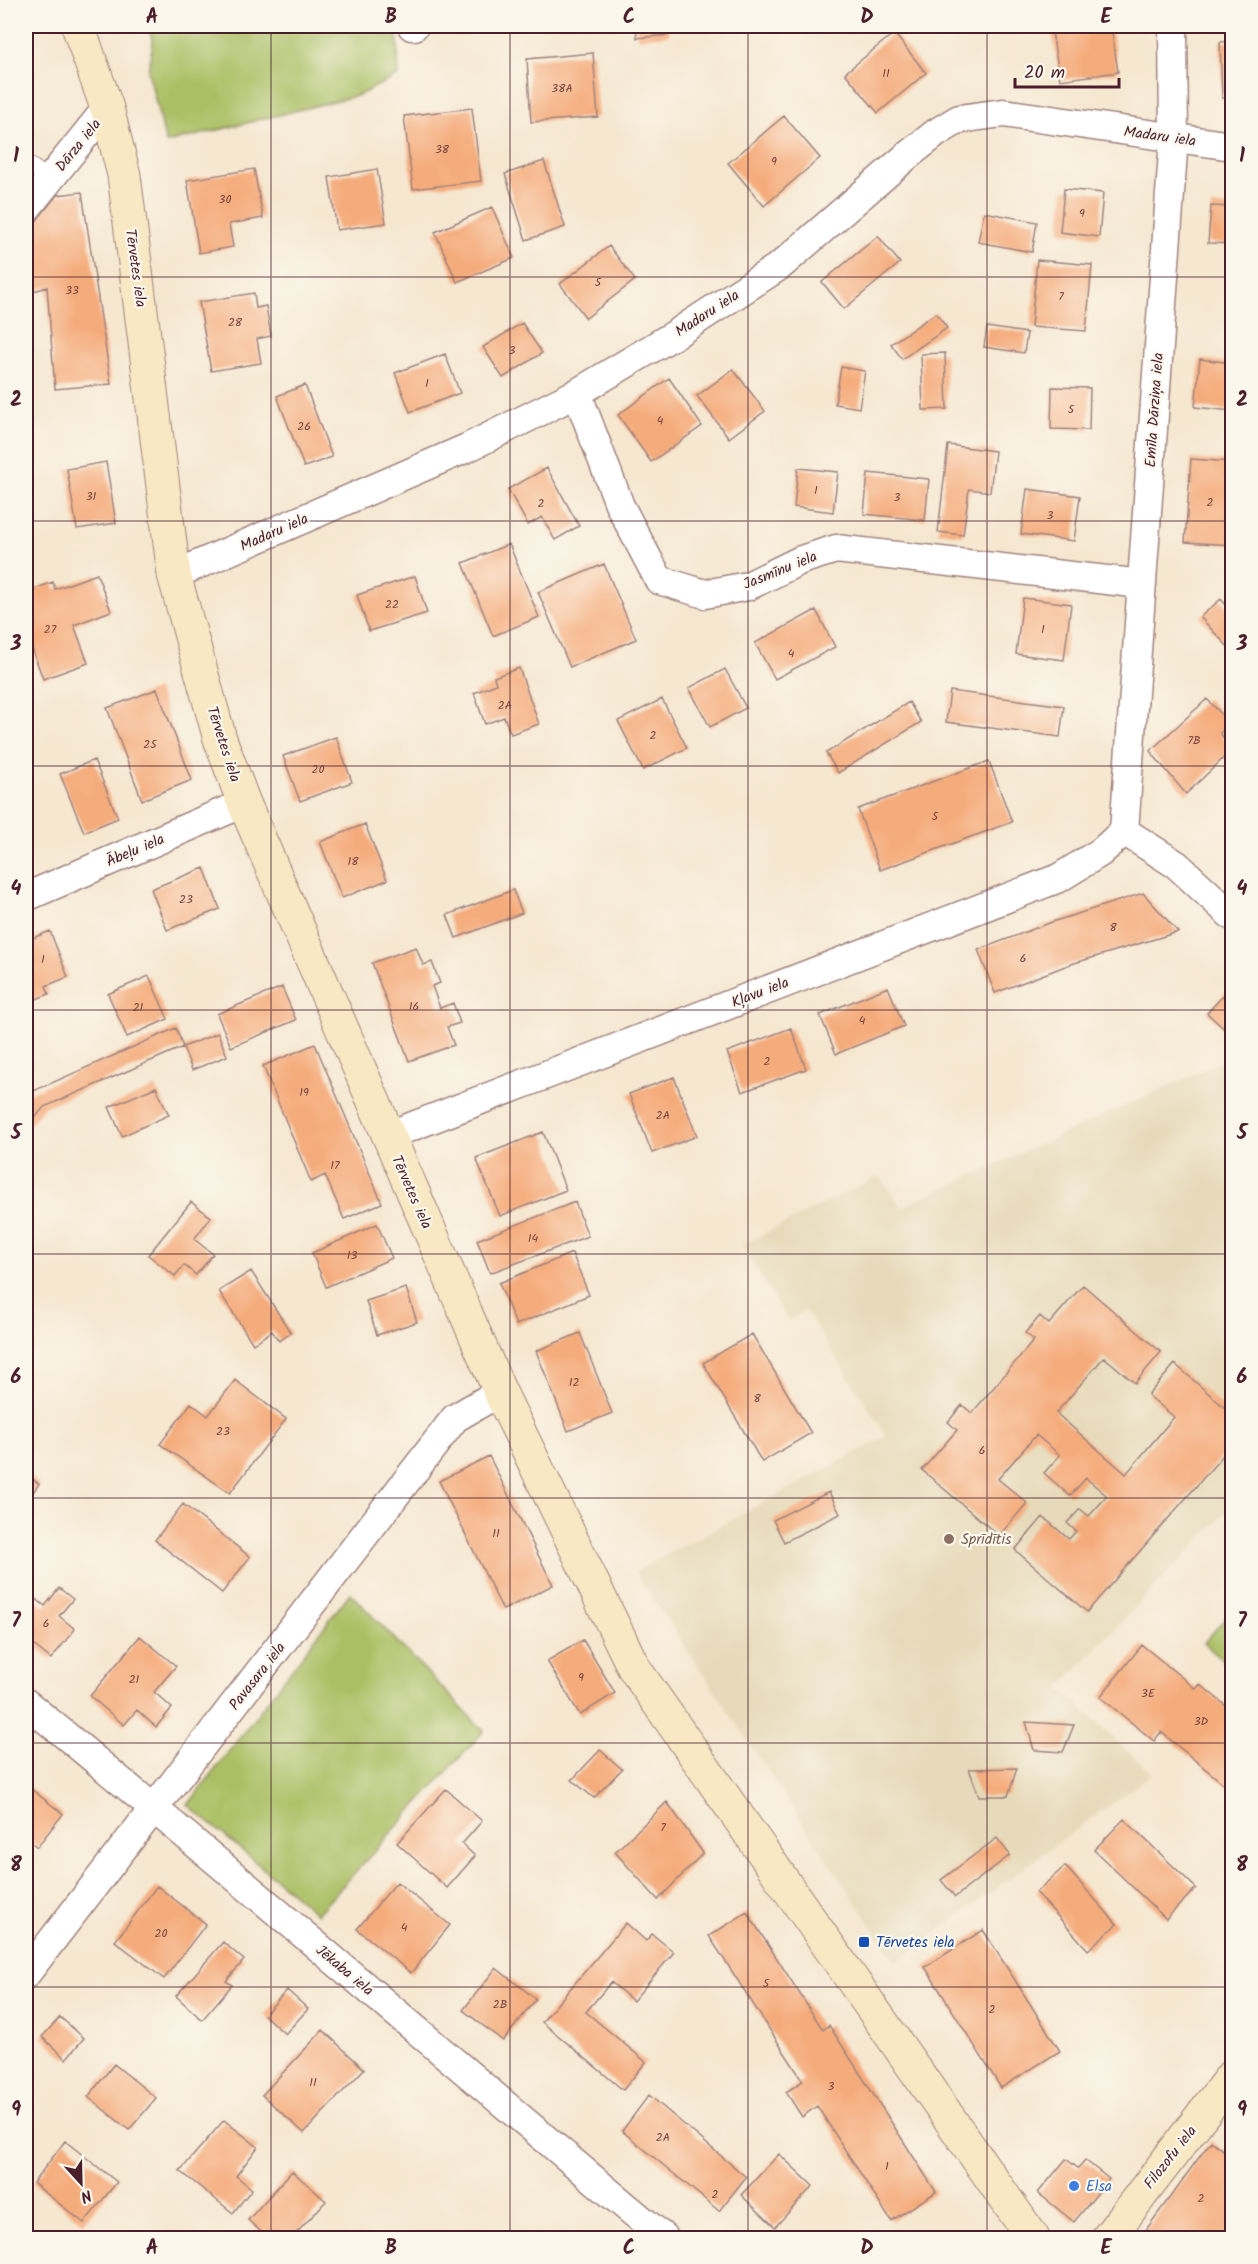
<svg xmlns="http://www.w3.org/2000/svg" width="1258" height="2264" font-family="Kalam,sans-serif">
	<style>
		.built { fill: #e7daba }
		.green { fill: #aabf64; stroke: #7a6f48; stroke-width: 1.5 }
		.building { fill: #f5ac7b }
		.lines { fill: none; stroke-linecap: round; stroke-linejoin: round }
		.lane-casing { stroke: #a0837e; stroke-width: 17 }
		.street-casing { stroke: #a0837e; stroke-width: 31 }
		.secondary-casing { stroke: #a0837e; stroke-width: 35 }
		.lane { stroke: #fff; stroke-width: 15 }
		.street { stroke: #fff; stroke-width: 28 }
		.secondary { stroke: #f8e8c3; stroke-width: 33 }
		.grid { fill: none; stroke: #4a1f2b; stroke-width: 1.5; stroke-opacity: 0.55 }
		.education-dot { fill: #8d6e63; stroke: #fbf7ec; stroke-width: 2 }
		.transit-dot { fill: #1a4fb4; stroke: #fbf7ec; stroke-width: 2 }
		.shop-dot { fill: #3f7fe0; stroke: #fbf7ec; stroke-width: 2 }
		.labels { text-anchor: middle; stroke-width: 4.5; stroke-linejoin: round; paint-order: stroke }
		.number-label { font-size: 12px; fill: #75423f }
		.street-label { font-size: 15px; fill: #4a1f2b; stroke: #fbf7ec }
		.education-label { font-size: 15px; fill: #785e54; stroke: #fbf7ec; text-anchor: start }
		.transit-label { font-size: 15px; fill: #164399; stroke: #fbf7ec; text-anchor: start }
		.shop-label { font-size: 15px; fill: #366cbe; stroke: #fbf7ec; text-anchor: start }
		.neatline { fill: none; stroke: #4a1f2b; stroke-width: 2 }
		.grid-label { font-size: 20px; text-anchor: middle; font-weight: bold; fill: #4a1f2b }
	</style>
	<rect width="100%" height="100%" fill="#fbf7ec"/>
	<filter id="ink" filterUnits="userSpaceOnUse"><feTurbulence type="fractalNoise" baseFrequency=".0167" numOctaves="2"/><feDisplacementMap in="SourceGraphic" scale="12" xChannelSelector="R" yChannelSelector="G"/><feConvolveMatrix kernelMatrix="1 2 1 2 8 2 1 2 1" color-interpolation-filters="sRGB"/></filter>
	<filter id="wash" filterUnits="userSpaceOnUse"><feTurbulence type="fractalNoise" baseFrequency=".008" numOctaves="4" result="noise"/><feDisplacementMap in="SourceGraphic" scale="24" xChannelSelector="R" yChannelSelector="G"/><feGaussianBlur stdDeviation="1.35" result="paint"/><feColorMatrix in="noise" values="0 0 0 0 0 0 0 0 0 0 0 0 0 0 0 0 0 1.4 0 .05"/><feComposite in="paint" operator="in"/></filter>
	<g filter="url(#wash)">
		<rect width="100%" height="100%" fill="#f5e7d0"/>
		<path class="built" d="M 1232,1057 L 1232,1506 L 1059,1687 L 1152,1774 L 896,1962 L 635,1572 L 887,1436 L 805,1310 L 788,1321 L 742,1245 L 879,1176 L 902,1207 Z"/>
		<path class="green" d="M 148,26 L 397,26 L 399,75 L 359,95 L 166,143 L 148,71 L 153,42 Z
			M 350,1593 L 484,1731 L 317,1914 L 188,1805 Z
			M 1232,1610 L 1232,1669 L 1204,1643 Z"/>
		<g id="blocks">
			<path class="building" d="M 636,26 L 669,26 L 669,35 L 637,38 Z
				M 1051,26 L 1111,26 L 1118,72 L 1060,80 Z
				M 894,33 L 926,73 L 878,113 L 845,73 Z
				M 1232,41 L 1232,98 L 1222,98 L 1220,42 Z
				M 593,53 L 598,117 L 531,122 L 527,59 Z
				M 472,108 L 481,181 L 413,189 L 404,116 Z
				M 784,116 L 820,158 L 764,206 L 728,163 Z
				M 544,161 L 565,227 L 526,240 L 505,174 Z
				M 254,169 L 263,218 L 229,224 L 233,247 L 199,253 L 187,180 Z
				M 377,169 L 386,223 L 337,230 L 329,177 Z
				M 1064,189 L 1103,193 L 1099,237 L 1060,232 Z
				M 82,192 L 111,384 L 55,389 L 47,287 L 31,292 L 26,300 L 26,234 L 57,195 Z
				M 1211,206 L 1232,207 L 1232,244 L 1208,243 Z
				M 492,207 L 514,258 L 457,282 L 435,232 Z
				M 984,212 L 1037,222 L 1032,252 L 978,242 Z
				M 878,236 L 900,263 L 844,309 L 822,282 Z
				M 609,246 L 635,280 L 586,318 L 560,284 Z
				M 1037,260 L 1092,265 L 1086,331 L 1031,327 Z
				M 254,293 L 256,308 L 266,306 L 271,336 L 257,339 L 261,363 L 211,371 L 199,302 Z
				M 936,313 L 947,328 L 902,359 L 891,344 Z
				M 522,323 L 542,353 L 503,378 L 483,347 Z
				M 987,327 L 1027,333 L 1024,353 L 984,347 Z
				M 945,353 L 947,409 L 923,410 L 921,354 Z
				M 445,354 L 460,393 L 410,412 L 395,373 Z
				M 1200,359 L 1232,363 L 1232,411 L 1195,407 Z
				M 841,367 L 865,371 L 859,408 L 835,404 Z
				M 733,369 L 765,411 L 729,438 L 697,396 Z
				M 669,378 L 702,426 L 651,462 L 618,415 Z
				M 305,385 L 332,457 L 304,467 L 277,396 Z
				M 1052,387 L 1090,388 L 1089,430 L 1051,429 Z
				M 948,445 L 995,451 L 990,492 L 969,489 L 963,535 L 938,532 Z
				M 1191,459 L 1232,462 L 1232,545 L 1185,542 Z
				M 106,462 L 116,523 L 77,529 L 67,469 Z
				M 547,468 L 579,526 L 555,540 L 542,517 L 528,525 L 508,489 Z
				M 798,468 L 838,472 L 833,512 L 794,507 Z
				M 868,473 L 929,479 L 925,520 L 864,514 Z
				M 26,477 L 32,493 L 26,495 Z
				M 1027,489 L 1080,496 L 1074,541 L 1021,534 Z
				M 509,544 L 539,617 L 493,636 L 463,563 Z
				M 604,564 L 636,639 L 570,667 L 538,592 Z
				M 97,574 L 111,611 L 74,625 L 88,663 L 43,679 L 26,632 L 26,592 L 53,582 L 55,589 Z
				M 415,576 L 427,613 L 369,631 L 357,595 Z
				M 1023,598 L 1071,604 L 1064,660 L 1016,654 Z
				M 1221,599 L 1232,612 L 1232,647 L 1230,649 L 1200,617 Z
				M 816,610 L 835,647 L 775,679 L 755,643 Z
				M 519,668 L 539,724 L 511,734 L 504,717 L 485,724 L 474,693 L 496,684 L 494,677 Z
				M 725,669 L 746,708 L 710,727 L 689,688 Z
				M 157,689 L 192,780 L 142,800 L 107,708 Z
				M 950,691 L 1064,706 L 1060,737 L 946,722 Z
				M 662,699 L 687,748 L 643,770 L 618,721 Z
				M 1207,699 L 1230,723 L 1220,733 L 1232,750 L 1186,794 L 1150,751 Z
				M 909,702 L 921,722 L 838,773 L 826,753 Z
				M 336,737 L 352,782 L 300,801 L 283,756 Z
				M 94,760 L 118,818 L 84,832 L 60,774 Z
				M 989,761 L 1012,822 L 880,870 L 858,809 Z
				M 365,824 L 387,880 L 342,898 L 320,842 Z
				M 204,868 L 220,909 L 167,930 L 151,889 Z
				M 513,890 L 522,913 L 456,938 L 447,915 Z
				M 1143,893 L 1178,932 L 1068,965 L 995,993 L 978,950 L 1052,922 Z
				M 50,931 L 68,977 L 46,986 L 49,994 L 26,1003 L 26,941 Z
				M 416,947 L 423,965 L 432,962 L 440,983 L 432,986 L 440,1008 L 453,1003 L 460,1023 L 447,1027 L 454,1045 L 409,1061 L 372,963 Z
				M 149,976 L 168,1019 L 127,1037 L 108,994 Z
				M 1232,986 L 1232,1036 L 1207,1013 Z
				M 282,987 L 296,1020 L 231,1047 L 217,1014 Z
				M 888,987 L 904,1026 L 836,1054 L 820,1015 Z
				M 176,1028 L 183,1047 L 44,1107 L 26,1129 L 26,1098 L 31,1092 Z
				M 791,1028 L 806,1069 L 742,1092 L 727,1052 Z
				M 218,1033 L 227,1056 L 192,1070 L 183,1047 Z
				M 315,1044 L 382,1203 L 344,1219 L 325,1175 L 311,1182 L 263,1066 Z
				M 674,1077 L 697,1136 L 652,1153 L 629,1094 Z
				M 156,1087 L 169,1115 L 122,1136 L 109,1107 Z
				M 543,1132 L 566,1190 L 500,1216 L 476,1158 Z
				M 191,1202 L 211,1217 L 194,1239 L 213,1254 L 196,1275 L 184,1265 L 175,1276 L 148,1255 Z
				M 575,1202 L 588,1236 L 490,1273 L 477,1240 Z
				M 377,1224 L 392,1258 L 326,1287 L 312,1253 Z
				M 572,1253 L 589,1295 L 516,1325 L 499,1283 Z
				M 251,1271 L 291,1333 L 279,1341 L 272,1331 L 253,1344 L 219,1291 Z
				M 1083,1285 L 1161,1352 L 1135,1383 L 1104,1357 L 1056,1413 L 1126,1474 L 1174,1417 L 1148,1395 L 1175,1364 L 1232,1414 L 1232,1445 L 1087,1612 L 1015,1550 L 1043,1517 L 1069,1539 L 1076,1531 L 1067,1523 L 1080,1509 L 1089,1516 L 1107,1496 L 1086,1478 L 1070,1496 L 1044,1473 L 1060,1455 L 1036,1435 L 998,1479 L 1027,1503 L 999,1536 L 922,1470 L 957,1430 L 948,1422 L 962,1405 L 972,1413 L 1034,1340 L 1025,1333 L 1040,1316 L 1049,1324 Z
				M 406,1288 L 417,1322 L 377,1335 L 366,1301 Z
				M 580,1333 L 612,1413 L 568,1431 L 536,1351 Z
				M 752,1334 L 811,1433 L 762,1462 L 703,1363 Z
				M 235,1380 L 286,1419 L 230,1493 L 160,1444 L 191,1403 L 208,1416 Z
				M 489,1456 L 553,1585 L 503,1610 L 439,1481 Z
				M 26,1474 L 39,1484 L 26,1502 Z
				M 829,1492 L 840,1514 L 784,1542 L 773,1520 Z
				M 183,1504 L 250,1557 L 222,1593 L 155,1540 Z
				M 59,1588 L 73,1599 L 59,1616 L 75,1629 L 51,1659 L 26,1639 L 26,1591 L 45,1606 Z
				M 140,1636 L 176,1666 L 154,1692 L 172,1708 L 156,1727 L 137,1710 L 124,1725 L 90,1696 Z
				M 583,1640 L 615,1693 L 580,1715 L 547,1661 Z
				M 1142,1645 L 1196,1689 L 1200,1684 L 1232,1711 L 1232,1791 L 1161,1732 L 1154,1741 L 1100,1697 Z
				M 1026,1722 L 1074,1725 L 1063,1752 L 1034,1750 Z
				M 600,1750 L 622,1769 L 594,1798 L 572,1780 Z
				M 1017,1768 L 1008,1796 L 979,1796 L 969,1769 Z
				M 26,1785 L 63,1814 L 37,1847 L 26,1838 Z
				M 446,1789 L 482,1821 L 462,1844 L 475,1856 L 447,1888 L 397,1843 Z
				M 667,1802 L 703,1853 L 658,1900 L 615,1852 Z
				M 1124,1819 L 1196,1888 L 1166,1919 L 1094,1850 Z
				M 997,1838 L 1010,1855 L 955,1897 L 941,1880 Z
				M 1065,1866 L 1117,1924 L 1088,1950 L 1036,1892 Z
				M 397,1882 L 450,1925 L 411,1973 L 357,1929 Z
				M 157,1886 L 206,1924 L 164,1979 L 115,1941 Z
				M 747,1912 L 823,2030 L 829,2025 L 936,2192 L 891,2221 L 817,2106 L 802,2117 L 786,2092 L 803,2081 L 709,1936 Z
				M 626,1923 L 646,1941 L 652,1934 L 674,1952 L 633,2001 L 611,1982 L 586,2012 L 646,2062 L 623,2090 L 542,2022 Z
				M 983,1930 L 1060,2051 L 1001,2088 L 925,1967 Z
				M 223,1942 L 244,1960 L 226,1981 L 232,1985 L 202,2020 L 176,1996 Z
				M 496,1968 L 536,1999 L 503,2041 L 463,2010 Z
				M 287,1990 L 308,2009 L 285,2034 L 264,2015 Z
				M 60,2017 L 84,2038 L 66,2059 L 42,2037 Z
				M 323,2030 L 364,2069 L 304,2133 L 262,2095 Z
				M 114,2064 L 156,2098 L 129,2130 L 88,2097 Z
				M 649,2095 L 746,2177 L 719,2211 L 622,2131 Z
				M 224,2120 L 258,2147 L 236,2176 L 252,2189 L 233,2213 L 180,2171 Z
				M 65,2141 L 117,2182 L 84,2223 L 33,2183 Z
				M 1211,2141 L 1232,2157 L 1232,2238 L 1140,2238 Z
				M 779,2154 L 813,2186 L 775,2227 L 741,2195 Z
				M 1066,2159 L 1078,2168 L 1085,2160 L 1109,2179 L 1074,2222 L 1038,2193 Z
				M 292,2171 L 326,2201 L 292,2238 L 268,2238 L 248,2220 Z"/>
		</g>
	</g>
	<g filter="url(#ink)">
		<use href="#blocks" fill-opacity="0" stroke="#a0837e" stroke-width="1.5"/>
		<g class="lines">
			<g class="lane-casing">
				<path id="lane" d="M 26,162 L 50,180"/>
			</g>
			<g class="street-casing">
				<path id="street" d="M 412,26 L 414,26
					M 26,209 L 107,108
					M 577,393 L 620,506 L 659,580 L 705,594 L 748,586 L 801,560 L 836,549 L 1142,584
					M 174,575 L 467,448 L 577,393 L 674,335 L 781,265 L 907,156 L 936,133 L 959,119 L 1003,113 L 1232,146
					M 1124,831 L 1177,865 L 1232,916
					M 26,897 L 244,803
					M 387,1136 L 1059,878 L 1101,852 L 1124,831 L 1174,138 L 1173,26
					M 26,1703 C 241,1878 450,2061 664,2238
					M 26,1974 L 455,1418 L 500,1392"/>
			</g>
			<g class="secondary-casing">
				<path id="secondary" d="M 78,26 L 107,108 L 124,175 L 174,575 L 220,739 L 244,803 L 500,1392 L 634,1668 L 1033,2238
					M 1108,2238 L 1232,2076"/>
			</g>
			<use href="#lane" class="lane"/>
			<use href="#street" class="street"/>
			<use href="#secondary" class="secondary"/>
		</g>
	</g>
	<path class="grid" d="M 271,26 L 271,2238M 510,26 L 510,2238M 748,26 L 748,2238M 987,26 L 987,2238M 26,277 L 1232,277M 26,521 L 1232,521M 26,766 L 1232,766M 26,1010 L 1232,1010M 26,1254 L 1232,1254M 26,1498 L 1232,1498M 26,1743 L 1232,1743M 26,1987 L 1232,1987"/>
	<circle class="education-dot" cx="949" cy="1539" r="6"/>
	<rect class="transit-dot" x="858" y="1936" width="12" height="12" rx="3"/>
	<circle class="shop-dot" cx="1074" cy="2186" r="6"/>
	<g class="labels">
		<g class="number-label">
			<text x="886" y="77">11</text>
			<text x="562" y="92">38A</text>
			<text x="442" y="153">38</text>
			<text x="774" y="165">9</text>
			<text x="225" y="203">30</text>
			<text x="1082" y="217">9</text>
			<text x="598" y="286">5</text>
			<text x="72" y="294">33</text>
			<text x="1061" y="300">7</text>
			<text x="235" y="326">28</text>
			<text x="512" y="354">3</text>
			<text x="427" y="387">1</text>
			<text x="1071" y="413">5</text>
			<text x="660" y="424">4</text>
			<text x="304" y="430">26</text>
			<text x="816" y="494">1</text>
			<text x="91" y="500">31</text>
			<text x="897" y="501">3</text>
			<text x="1210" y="506">2</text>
			<text x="541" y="507">2</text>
			<text x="1050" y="519">3</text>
			<text x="392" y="608">22</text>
			<text x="50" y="633">27</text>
			<text x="1043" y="633">1</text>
			<text x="791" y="657">4</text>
			<text x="505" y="709">2A</text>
			<text x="653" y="739">2</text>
			<text x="1194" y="744">7B</text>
			<text x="150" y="748">25</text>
			<text x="318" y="773">20</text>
			<text x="935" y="820">5</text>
			<text x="353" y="865">18</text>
			<text x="186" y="903">23</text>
			<text x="1113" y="931">8</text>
			<text x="1023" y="962">6</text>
			<text x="43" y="963">1</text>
			<text x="414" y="1010">16</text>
			<text x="138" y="1011">21</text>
			<text x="862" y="1024">4</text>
			<text x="767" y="1065">2</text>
			<text x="304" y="1096">19</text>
			<text x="663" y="1119">2A</text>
			<text x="335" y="1169">17</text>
			<text x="533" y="1242">14</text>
			<text x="352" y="1259">13</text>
			<text x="574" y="1386">12</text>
			<text x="757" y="1402">8</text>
			<text x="223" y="1435">23</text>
			<text x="982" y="1454">6</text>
			<text x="496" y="1537">11</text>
			<text x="46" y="1627">6</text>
			<text x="581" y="1681">9</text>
			<text x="134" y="1683">21</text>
			<text x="1148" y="1697">3E</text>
			<text x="1201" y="1725">3D</text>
			<text x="663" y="1831">7</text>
			<text x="404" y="1931">4</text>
			<text x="161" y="1937">20</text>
			<text x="766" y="1987">5</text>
			<text x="500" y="2008">2B</text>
			<text x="992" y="2013">2</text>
			<text x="313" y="2086">11</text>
			<text x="831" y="2090">3</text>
			<text x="663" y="2141">2A</text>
			<text x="887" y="2170">1</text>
			<text x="715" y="2198">2</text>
			<text x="1201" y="2202">2</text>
		</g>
		<g class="street-label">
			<text transform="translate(1160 136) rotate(8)" y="5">Madaru iela</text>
			<text transform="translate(78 145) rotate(-51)" y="5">Dārza iela</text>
			<text transform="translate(136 268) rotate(82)" y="5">Tērvetes iela</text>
			<text transform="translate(707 313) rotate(-33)" y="5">Madaru iela</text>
			<text transform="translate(1154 410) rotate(-86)" y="5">Emīla Dārziņa iela</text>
			<text transform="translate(274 532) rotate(-24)" y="5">Madaru iela</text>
			<text transform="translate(780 570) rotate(-22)" y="5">Jasmīnu iela</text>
			<text transform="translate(224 744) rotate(72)" y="5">Tērvetes iela</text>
			<text transform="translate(135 850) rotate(-23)" y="5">Ābeļu iela</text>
			<text transform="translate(760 992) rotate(-21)" y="5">Kļavu iela</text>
			<text transform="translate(412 1192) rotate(66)" y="5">Tērvetes iela</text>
			<text transform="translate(257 1676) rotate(-52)" y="5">Pavasara iela</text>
			<text transform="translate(345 1970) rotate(40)" y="5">Jēkaba iela</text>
			<text transform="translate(1170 2157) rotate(-52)" y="5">Filozofu iela</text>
		</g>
		<g class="education-label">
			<text x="961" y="1544">Sprīdītis</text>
		</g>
		<g class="transit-label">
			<text x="876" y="1947">Tērvetes iela</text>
		</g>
		<g class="shop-label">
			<text x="1086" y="2191">Elsa</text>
		</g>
	</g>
	<rect width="1258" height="2264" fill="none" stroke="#fbf7ec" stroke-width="66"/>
	<g transform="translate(81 2183) rotate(158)" stroke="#fbf7ec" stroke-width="4.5" paint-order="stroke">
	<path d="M0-4.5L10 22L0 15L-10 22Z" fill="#4a1f2b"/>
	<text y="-9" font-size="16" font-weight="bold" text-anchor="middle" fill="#4a1f2b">N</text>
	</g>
	<path d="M1015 78v9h104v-9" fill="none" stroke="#4a1f2b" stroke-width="3"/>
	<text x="1024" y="78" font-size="18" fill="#4a1f2b" stroke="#fbf7ec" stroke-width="4.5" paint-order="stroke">20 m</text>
	<rect x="33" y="33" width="1192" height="2198" class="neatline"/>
	<g class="grid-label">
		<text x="152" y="23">A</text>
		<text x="391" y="23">B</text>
		<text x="629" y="23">C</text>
		<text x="867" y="23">D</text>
		<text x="1106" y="23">E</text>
		<text x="16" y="162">1</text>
		<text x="1242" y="162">1</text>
		<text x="16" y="406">2</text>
		<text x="1242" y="406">2</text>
		<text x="16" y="650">3</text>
		<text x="1242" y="650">3</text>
		<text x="16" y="895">4</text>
		<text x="1242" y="895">4</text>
		<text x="16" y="1139">5</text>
		<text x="1242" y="1139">5</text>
		<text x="16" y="1383">6</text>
		<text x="1242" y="1383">6</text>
		<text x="16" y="1627">7</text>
		<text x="1242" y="1627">7</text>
		<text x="16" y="1871">8</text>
		<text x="1242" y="1871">8</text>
		<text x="16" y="2116">9</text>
		<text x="1242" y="2116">9</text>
		<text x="152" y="2254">A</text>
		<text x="391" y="2254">B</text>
		<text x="629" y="2254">C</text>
		<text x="867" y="2254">D</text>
		<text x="1106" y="2254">E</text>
	</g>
</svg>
